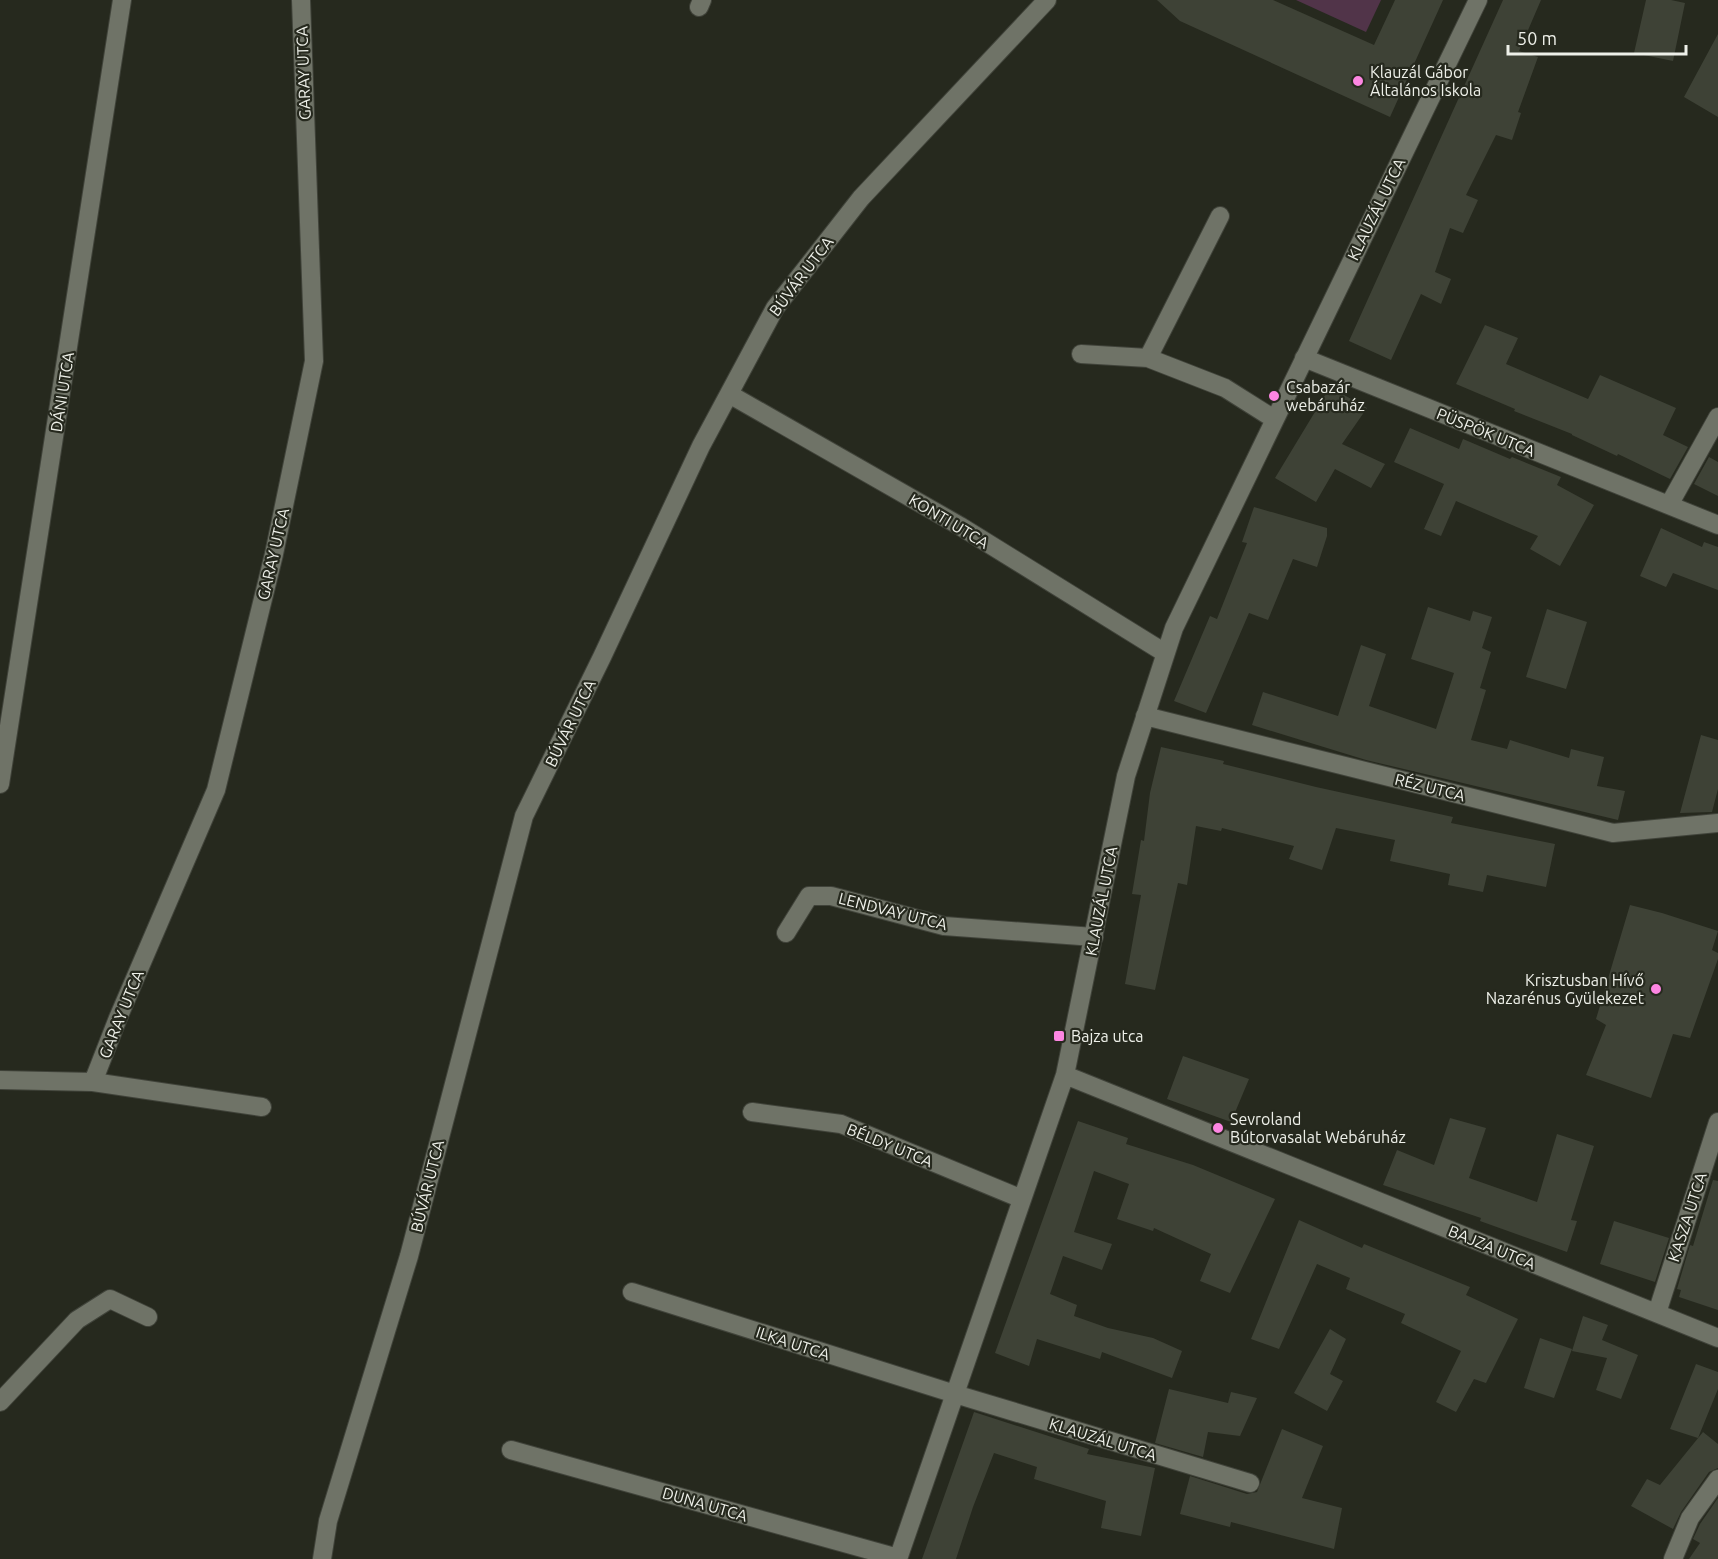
<svg xmlns="http://www.w3.org/2000/svg" width="1718" height="1559" font-family="Ubuntu,sans-serif">
	<style>
		.green { fill: #513449 }
		.building { fill: #3e4236 }
		.lines { fill: none; stroke-linecap: round; stroke-linejoin: round }
		.minor-casing { stroke: #40433a; stroke-width: 20 }
		.minor { stroke: #6f7367; stroke-width: 18 }
		.poi-dot { fill: #fd86e2; stroke: #26291e; stroke-width: 2 }
		.labels { text-anchor: middle; stroke-width: 4.5; stroke-linejoin: round; paint-order: stroke }
		.poi-label { font-size: 16px; fill: #eef0e9; stroke: #26291e; text-anchor: start }
		.street-label { font-size: 16px; fill: #eef0e9; stroke: #26291e }
	</style>
	<rect width="100%" height="100%" fill="#26291e"/>
	<path class="green" d="M 1296,0 L 1381,0 L 1366,32 Z"/>
	<path class="building" d="M 1157,0 L 1273,0 L 1374,45 L 1395,0 L 1443,0 L 1390,117 L 1180,21 Z
		M 1503,0 L 1541,0 L 1519,51 L 1538,57 L 1518,112 L 1521,113 L 1512,140 L 1496,135 L 1466,195 L 1478,200 L 1463,233 L 1450,228 L 1435,272 L 1451,279 L 1441,304 L 1421,294 L 1391,360 L 1349,341 Z
		M 1646,0 L 1671,0 L 1685,3 L 1673,61 L 1634,53 Z
		M 1718,34 L 1718,117 L 1684,97 Z
		M 1485,325 L 1518,338 L 1506,364 L 1588,399 L 1600,375 L 1676,408 L 1663,435 L 1688,447 L 1670,479 L 1618,454 L 1617,456 L 1572,435 L 1572,434 L 1514,411 L 1515,409 L 1456,384 Z
		M 1330,387 L 1367,408 L 1342,444 L 1385,464 L 1371,488 L 1335,469 L 1316,502 L 1275,478 Z
		M 1410,428 L 1459,449 L 1463,439 L 1510,459 L 1512,457 L 1561,477 L 1557,485 L 1594,505 L 1560,566 L 1530,549 L 1538,536 L 1456,501 L 1441,536 L 1424,529 L 1444,484 L 1394,462 Z
		M 1709,457 L 1718,462 L 1718,496 L 1694,484 Z
		M 1254,507 L 1327,528 L 1327,536 L 1317,567 L 1293,559 L 1268,620 L 1249,613 L 1206,713 L 1174,701 L 1210,616 L 1217,619 L 1247,543 L 1242,542 Z
		M 1661,528 L 1702,547 L 1704,542 L 1718,547 L 1718,590 L 1673,573 L 1666,587 L 1640,576 Z
		M 1428,607 L 1470,621 L 1473,611 L 1492,617 L 1482,648 L 1491,652 L 1480,688 L 1486,690 L 1471,740 L 1507,749 L 1510,740 L 1569,758 L 1571,749 L 1604,757 L 1597,786 L 1625,791 L 1618,820 L 1366,760 L 1252,725 L 1263,692 L 1338,716 L 1361,645 L 1386,654 L 1369,706 L 1436,729 L 1454,673 L 1411,659 Z
		M 1547,609 L 1587,622 L 1566,689 L 1526,677 Z
		M 1701,735 L 1718,740 L 1718,789 L 1712,812 L 1680,813 Z
		M 1161,747 L 1224,761 L 1223,764 L 1316,787 L 1453,817 L 1451,823 L 1555,844 L 1546,887 L 1487,875 L 1483,892 L 1448,885 L 1450,874 L 1390,861 L 1395,840 L 1336,828 L 1322,870 L 1289,859 L 1294,846 L 1222,828 L 1221,831 L 1196,826 L 1187,885 L 1178,883 L 1155,990 L 1125,984 L 1141,895 L 1132,894 L 1141,840 L 1144,841 L 1150,793 Z
		M 1630,905 L 1662,913 L 1718,931 L 1712,950 L 1718,953 L 1718,959 L 1690,1038 L 1673,1034 L 1651,1098 L 1586,1075 L 1606,1025 L 1596,1019 Z
		M 1183,1056 L 1249,1079 L 1231,1122 L 1167,1099 Z
		M 1450,1118 L 1486,1128 L 1469,1178 L 1537,1202 L 1557,1134 L 1594,1146 L 1571,1220 L 1577,1221 L 1567,1252 L 1480,1221 L 1481,1218 L 1383,1185 L 1397,1150 L 1434,1165 Z
		M 1078,1121 L 1128,1138 L 1126,1144 L 1193,1165 L 1275,1199 L 1230,1293 L 1200,1281 L 1211,1254 L 1154,1228 L 1153,1231 L 1117,1219 L 1129,1184 L 1094,1171 L 1074,1232 L 1112,1244 L 1102,1270 L 1063,1256 L 1050,1294 L 1077,1305 L 1074,1316 L 1108,1328 L 1153,1338 L 1182,1351 L 1172,1378 L 1102,1352 L 1100,1359 L 1037,1339 L 1029,1366 L 995,1353 Z
		M 1713,1180 L 1718,1181 L 1718,1310 L 1679,1297 L 1681,1290 L 1677,1289 L 1690,1245 L 1693,1246 Z
		M 1299,1220 L 1362,1248 L 1364,1244 L 1470,1287 L 1466,1295 L 1518,1319 L 1486,1383 L 1474,1379 L 1456,1412 L 1436,1402 L 1461,1351 L 1401,1323 L 1405,1314 L 1346,1289 L 1350,1278 L 1317,1264 L 1279,1349 L 1251,1339 Z
		M 1614,1221 L 1669,1238 L 1655,1282 L 1600,1264 Z
		M 1583,1316 L 1608,1325 L 1602,1340 L 1638,1355 L 1621,1399 L 1596,1390 L 1607,1358 L 1572,1351 Z
		M 1330,1329 L 1346,1339 L 1330,1374 L 1343,1381 L 1327,1411 L 1294,1393 Z
		M 1540,1338 L 1572,1349 L 1554,1398 L 1524,1388 Z
		M 1696,1364 L 1718,1372 L 1718,1389 L 1698,1438 L 1670,1429 Z
		M 1169,1389 L 1228,1403 L 1231,1392 L 1257,1398 L 1240,1436 L 1208,1432 L 1203,1457 L 1155,1443 Z
		M 974,1412 L 1089,1449 L 1087,1454 L 1155,1468 L 1141,1536 L 1101,1528 L 1106,1501 L 1034,1479 L 1037,1467 L 994,1453 L 973,1507 L 956,1559 L 922,1559 Z
		M 1282,1429 L 1323,1446 L 1302,1498 L 1342,1508 L 1334,1549 L 1231,1522 L 1230,1527 L 1180,1514 L 1190,1476 L 1247,1494 L 1257,1492 Z
		M 1703,1432 L 1718,1444 L 1718,1468 L 1709,1472 L 1681,1512 L 1673,1529 L 1631,1506 L 1647,1479 L 1660,1485 Z
		M 1718,1498 L 1718,1559 L 1689,1559 L 1700,1543 L 1693,1539 L 1700,1524 Z"/>
	<g class="lines">
		<g class="minor-casing">
			<path id="minor" d="M 699,7 L 702,0
				M 1081,354 L 1148,358 L 1225,388 L 1274,419
				M 1148,358 L 1220,216
				M 1304,358 L 1718,525
				M 729,394 L 960,526 L 1165,653
				M 1669,505 L 1718,417
				M 1145,716 L 1613,833 L 1718,823
				M 0,784 L 122,0
				M 786,933 L 809,896 L 831,896 L 944,926 L 1094,937
				M 1065,1075 L 1718,1338
				M 0,1080 L 93,1082 L 262,1107
				M 93,1082 L 118,1018 L 216,790 L 274,554 L 314,361 L 301,0
				M 752,1112 L 841,1124 L 1022,1199
				M 632,1292 L 955,1394 L 1250,1483
				M 1657,1313 L 1718,1122
				M 0,1402 L 77,1320 L 110,1299 L 148,1317
				M 511,1450 L 898,1558
				M 322,1559 L 328,1521 L 409,1256 L 524,816 L 602,657 L 701,446 L 775,308 L 861,198 L 1047,0
				M 898,1559 L 1065,1075 L 1126,776 L 1174,628 L 1478,0
				M 1673,1559 L 1690,1518 L 1718,1479"/>
		</g>
		<use href="#minor" class="minor"/>
	</g>
	<g class="poi-dot">
		<circle cx="1358" cy="81" r="6"/>
		<circle cx="1274" cy="396" r="6"/>
		<circle cx="1656" cy="989" r="6"/>
		<rect x="1053" y="1030" width="12" height="12" rx="3"/>
		<circle cx="1218" cy="1128" r="6"/>
	</g>
	<g class="labels">
		<g class="poi-label">
			<text x="1370" y="78">Klauzál Gábor<tspan x="1370" dy="18">Általános Iskola</tspan></text>
			<text x="1286" y="393">Csabazár<tspan x="1286" dy="18">webáruház</tspan></text>
			<text x="1644" y="986" text-anchor="end">Krisztusban Hívő<tspan x="1644" dy="18">Nazarénus Gyülekezet</tspan></text>
			<text x="1071" y="1042">Bajza utca</text>
			<text x="1230" y="1125">Sevroland<tspan x="1230" dy="18">Bútorvasalat Webáruház</tspan></text>
		</g>
		<g class="street-label">
			<text transform="translate(303 73) rotate(-92)" y="6">GARAY UTCA</text>
			<text transform="translate(1376 209) rotate(-64)" y="6">KLAUZÁL UTCA</text>
			<text transform="translate(801 276) rotate(-53)" y="6">BÚVÁR UTCA</text>
			<text transform="translate(62 392) rotate(-81)" y="6">DÁNI UTCA</text>
			<text transform="translate(1486 432) rotate(22)" y="6">PÜSPÖK UTCA</text>
			<text transform="translate(949 521) rotate(31)" y="6">KONTI UTCA</text>
			<text transform="translate(273 554) rotate(-77)" y="6">GARAY UTCA</text>
			<text transform="translate(570 723) rotate(-64)" y="6">BÚVÁR UTCA</text>
			<text transform="translate(1430 787) rotate(14)" y="6">RÉZ UTCA</text>
			<text transform="translate(1101 901) rotate(-79)" y="6">KLAUZÁL UTCA</text>
			<text transform="translate(893 911) rotate(14)" y="6">LENDVAY UTCA</text>
			<text transform="translate(121 1014) rotate(-68)" y="6">GARAY UTCA</text>
			<text transform="translate(890 1145) rotate(22)" y="6">BÉLDY UTCA</text>
			<text transform="translate(427 1186) rotate(-76)" y="6">BÚVÁR UTCA</text>
			<text transform="translate(1687 1217) rotate(-72)" y="6">KASZA UTCA</text>
			<text transform="translate(1492 1247) rotate(22)" y="6">BAJZA UTCA</text>
			<text transform="translate(793 1343) rotate(18)" y="6">ILKA UTCA</text>
			<text transform="translate(1103 1439) rotate(17)" y="6">KLAUZÁL UTCA</text>
			<text transform="translate(705 1504) rotate(16)" y="6">DUNA UTCA</text>
		</g>
	</g>
	<path d="M1508 45v9h178v-9" fill="none" stroke="#eef0e9" stroke-width="3"/>
	<text x="1517" y="45" font-size="18" fill="#eef0e9" stroke="#26291e" stroke-width="4.5" paint-order="stroke">50 m</text>
</svg>
